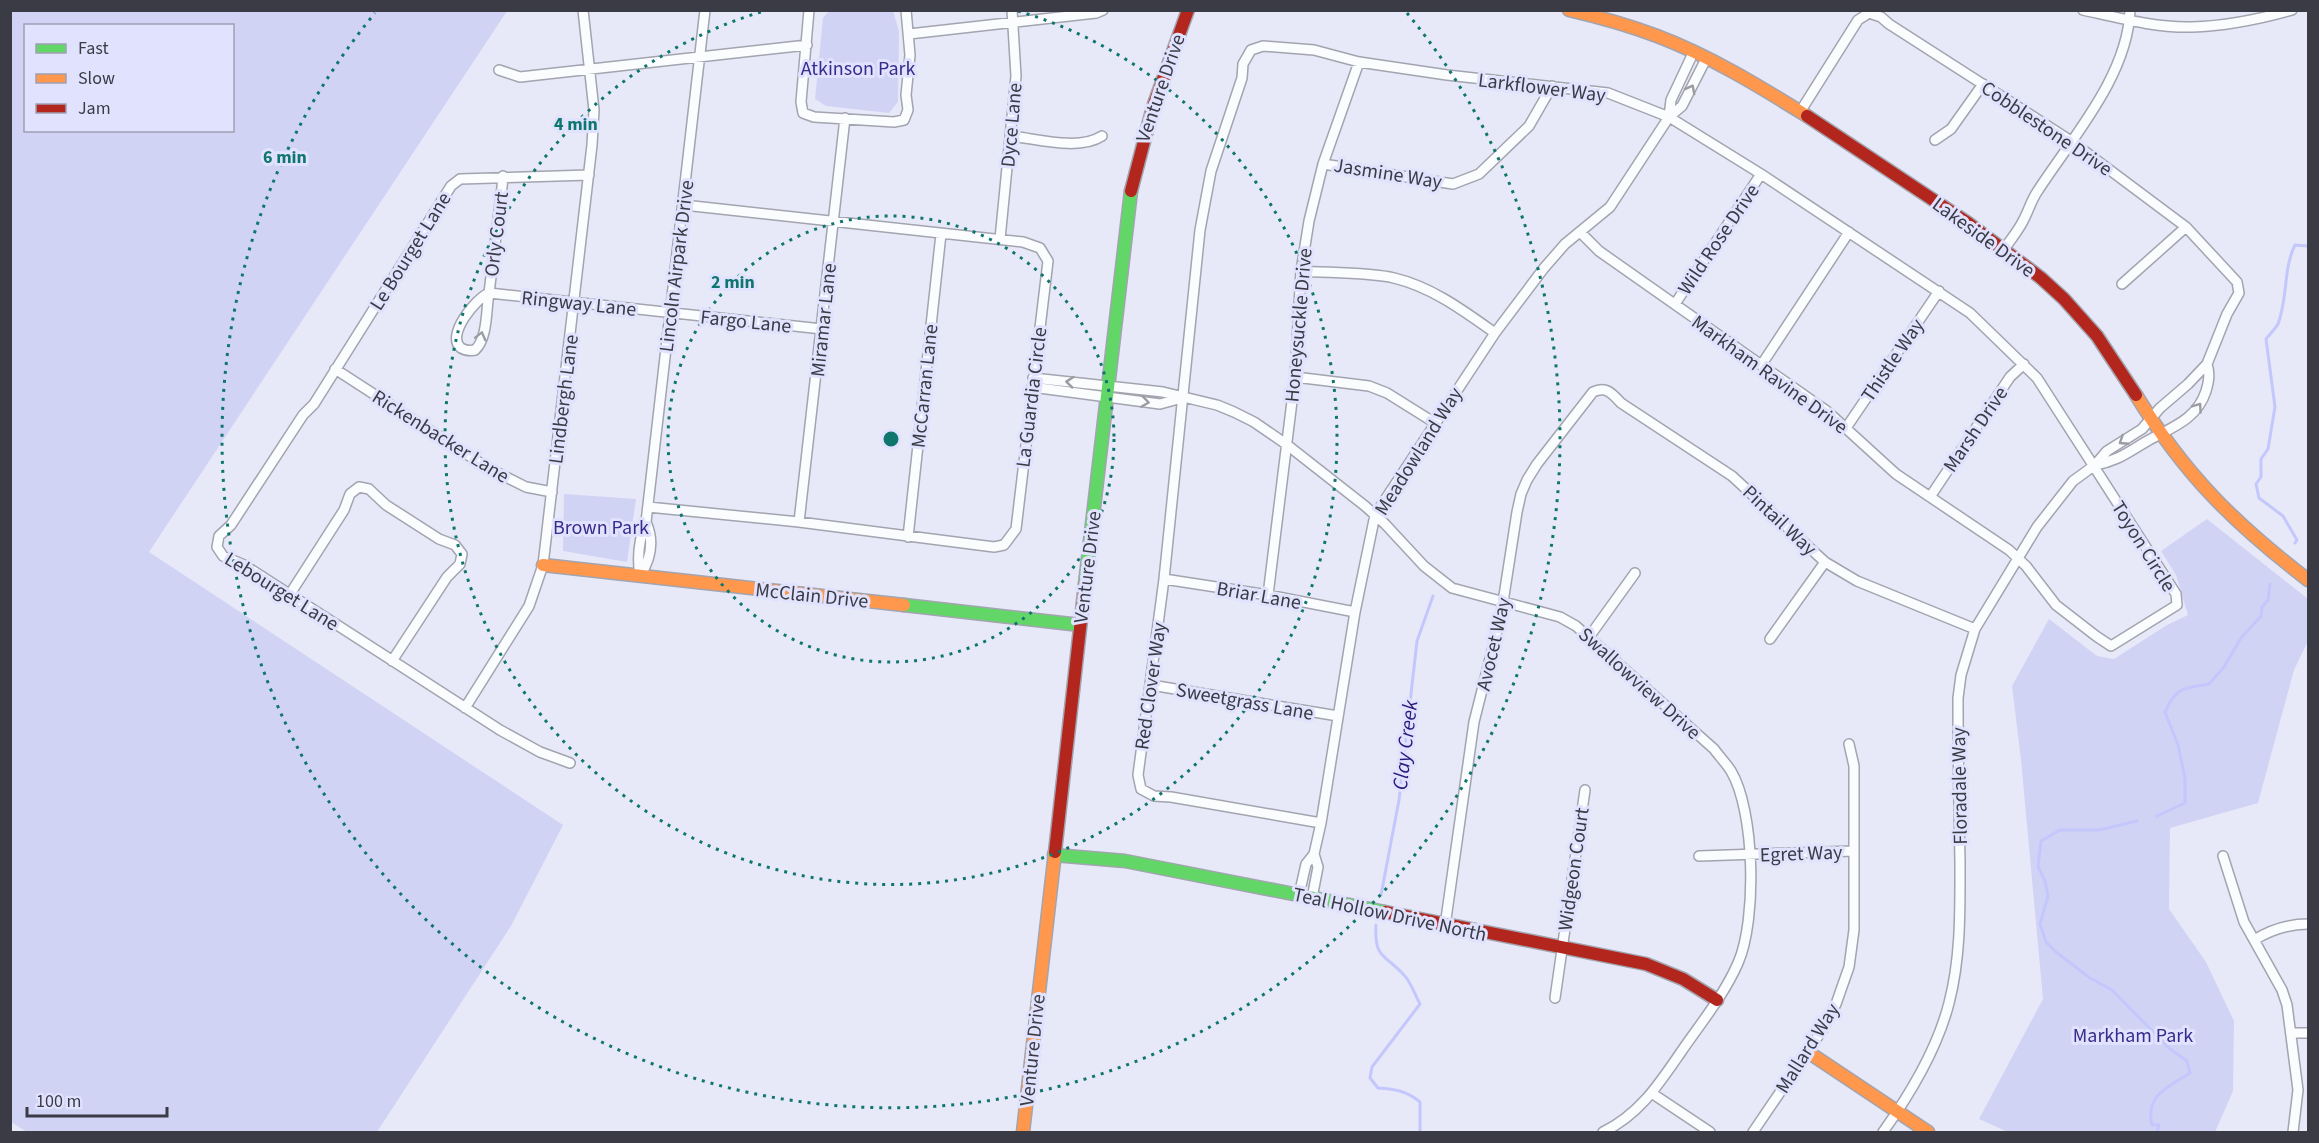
<svg xmlns="http://www.w3.org/2000/svg" width="2319" height="1143" font-family="'Source Sans 3',sans-serif">
	<style>
		.green { fill: #d1d3f5; fill-rule: evenodd }
		.lines { fill: none; stroke-linecap: round; stroke-linejoin: round }
		.stream { stroke: #c4c7fc; stroke-width: 3 }
		.street-casing { stroke: #a2a4af; stroke-width: 12 }
		.fast-casing { stroke: #a2a4af; stroke-width: 15 }
		.slow-casing { stroke: #a2a4af; stroke-width: 15 }
		.jam-casing { stroke: #a2a4af; stroke-width: 15 }
		.street { stroke: #fbfcfe; stroke-width: 9 }
		.fast { stroke: #63d668; stroke-width: 12 }
		.slow { stroke: #ff974d; stroke-width: 12 }
		.jam { stroke: #b3261e; stroke-width: 12 }
		.oneway { stroke: #9b9ca2 }
		.ring { fill: none; stroke: #0f766e; stroke-width: 3; stroke-dasharray: 3 6 }
		.labels { text-anchor: middle; stroke-width: 6; stroke-linejoin: round; paint-order: stroke }
		.park-label { font-size: 20px; fill: #392b8c; stroke: #e1e3fe }
		.street-label { font-size: 20px; fill: #3b3b46; stroke: #e1e3fe }
		.water-label { font-size: 21px; font-style: italic; fill: #2c187a; stroke: #e1e3fe }
		.centre { fill: #0f766e; stroke: #e1e3fe; stroke-width: 3 }
		.ring-label { font-size: 18px; text-anchor: middle; font-weight: bold; fill: #0f766e; stroke: #e1e3fe; stroke-width: 6; stroke-linejoin: round; paint-order: stroke }
	</style>
	<rect width="100%" height="100%" fill="#e7e9f8"/>
	<path class="green" d="M 10,11 L 507,11 L 149,552 L 563,825 L 511,926 L 377,1132 L 27,1132 L 11,1122 ZM 26,26 L 232,26 L 232,130 L 26,130 Z
		M 829,11 L 893,11 L 899,31 L 898,102 L 889,113 L 826,106 L 815,99 L 823,18 Z
		M 564,494 L 636,499 L 627,562 L 563,551 Z
		M 2207,519 L 2308,599 L 2308,641 L 2294,670 L 2258,803 L 2170,828 L 2169,909 L 2206,962 L 2234,1021 L 2233,1091 L 2215,1132 L 2008,1132 L 1979,1119 L 2043,999 L 2021,760 L 2012,686 L 2049,619 L 2097,656 L 2114,659 L 2167,625 L 2188,615 L 2176,575 L 2161,551 Z"/>
	<g class="lines">
		<path class="stream" d="M 2295,543 L 2297,540 L 2283,516 L 2259,498 L 2256,484 L 2261,477 L 2261,459 L 2268,449 L 2275,407 L 2266,339 C 2270,334 2275,329 2278,324 C 2288,298 2283,269 2295,245 L 2308,246
			M 2157,816 L 2185,803 L 2185,778 L 2178,745 L 2165,712 C 2176,687 2184,688 2209,684 L 2224,667 L 2241,638 L 2261,616 L 2262,607 L 2268,600 L 2270,584
			M 2137,821 L 2099,830 L 2060,830 L 2041,841 L 2038,867 L 2045,881 L 2048,896 L 2040,924 L 2046,942 L 2056,952 L 2090,978 L 2112,990 L 2170,1049 L 2187,1061 L 2190,1073 C 2168,1087 2145,1095 2152,1125 L 2159,1125 L 2157,1132
			M 1381,895 L 1399,800 L 1417,641 L 1433,596
			M 1376,925 C 1374,959 1385,954 1404,975 C 1411,982 1415,995 1420,1004 L 1372,1067 L 1370,1078 L 1378,1088 C 1395,1089 1407,1091 1420,1102 L 1420,1132"/>
		<g class="street-casing">
			<path id="street" d="M 809,10 L 801,102 L 803,113 L 814,117 L 894,122 L 904,120 L 908,110 L 906,95 L 910,55 L 906,10
				M 2083,10 C 2119,18 2156,28 2192,27 C 2226,26 2260,19 2292,10
				M 909,34 L 1096,13 L 1103,10
				M 499,70 L 520,77 L 807,45
				M 1800,112 L 1858,20 L 1869,13 L 1881,17 L 1889,24 L 2071,141 L 2186,227 L 2237,282 L 2239,293 L 2227,314 L 2207,364 L 2188,384 L 2160,408 L 2142,429 L 2107,451 L 2095,465 L 2073,481 L 2037,527 L 1975,629 L 1961,675 L 1958,698 C 1958,753 1959,808 1960,862 C 1960,910 1961,957 1949,1003 C 1937,1050 1911,1093 1883,1132
				M 1669,117 L 1671,100 L 1694,51
				M 1011,136 C 1038,139 1079,151 1102,136
				M 1935,140 L 1951,129 L 1983,84
				M 1323,164 L 1453,184 L 1479,174 L 1529,126 L 1552,86
				M 1000,239 L 1016,76 L 1012,10
				M 2005,248 C 2011,239 2018,231 2023,221 C 2028,212 2031,201 2037,192 C 2071,139 2128,76 2130,10
				M 1301,271 C 1328,273 1368,272 1394,278 C 1432,287 1464,311 1495,333
				M 2122,284 L 2186,227
				M 489,293 L 822,329
				M 489,293 C 476,298 445,336 461,348 C 466,351 470,351 475,350 C 488,338 486,309 489,293 L 502,187 L 503,176
				M 1675,304 L 1761,174
				M 1762,364 L 1849,232
				M 335,369 L 488,468 L 526,487 L 552,492
				M 1295,377 L 1369,386 L 1387,393 L 1435,423
				M 1033,378 L 1163,392 L 1217,405 L 1234,412 L 1254,422 L 1286,444 L 1365,506 L 1385,524 L 1424,566 L 1452,588 L 1560,617 L 1576,626 L 1714,749 C 1719,756 1726,763 1731,771 C 1755,811 1757,920 1738,963 C 1724,995 1701,1023 1681,1052 C 1659,1084 1639,1115 1603,1132
				M 1032,387 L 1160,404 L 1182,398
				M 1846,428 L 1939,291
				M 2095,465 C 2118,461 2128,452 2149,440 C 2173,427 2197,419 2206,391 C 2209,381 2210,374 2207,364
				M 1930,497 L 2010,377 L 2024,364
				M 648,507 L 799,522 L 994,547 L 1004,545 L 1016,529 L 1048,261 L 1040,248 L 1023,242 L 684,205
				M 799,522 L 845,118
				M 908,537 L 941,234
				M 640,576 C 637,558 639,539 646,522 L 705,10
				M 640,576 C 651,559 654,540 646,522
				M 1164,579 L 1268,595 L 1355,612
				M 290,594 L 344,510 L 350,494 L 359,487 L 369,489 L 386,505 L 439,539 L 455,545 L 462,554 L 460,564 L 447,577 L 392,661
				M 1268,595 L 1295,377 L 1301,271 L 1309,221 L 1323,164 L 1359,62
				M 1589,637 L 1635,573
				M 1770,639 L 1825,562
				M 1151,685 L 1338,716
				M 465,708 L 529,606 L 543,565 L 592,145 L 594,110 L 583,10
				M 570,763 L 540,752 L 500,730 L 244,565 L 223,556 L 217,547 L 219,536 L 231,525 L 303,415 L 314,404 L 451,186 L 460,179 L 589,175
				M 1321,823 L 1171,797 L 1154,796 L 1141,789 L 1138,775 L 1164,579 L 1200,230 L 1211,171 L 1242,78 L 1243,64 L 1251,50 L 1263,46 L 1314,50 L 1359,62 L 1447,75 L 1608,93 L 1669,117 L 1761,174 L 1970,313 L 2037,378 L 2176,594 L 2177,605 L 2111,646 L 2096,636 L 2056,605 L 2026,566 L 2009,550 L 1896,474 L 1828,412 L 1599,251 L 1580,232
				M 1699,856 L 1853,851
				M 2223,856 L 2244,922 L 2282,990 L 2287,1005 L 2298,1090 L 2293,1132
				M 1299,895 L 1306,864 L 1314,854 L 1321,823 L 1355,612 L 1375,515 L 1495,333 L 1544,268 L 1565,244 L 1610,207 L 1669,117 L 1682,106 L 1707,57
				M 1312,898 L 1318,867 L 1314,854
				M 1445,926 L 1474,722 L 1501,615 L 1517,512 L 1521,494 L 1527,480 L 1537,464 L 1593,392 C 1606,386 1612,393 1621,403 L 1732,476 L 1825,562 L 1857,581 L 1975,629
				M 2254,940 C 2272,929 2288,924 2308,924
				M 1555,998 L 1585,790
				M 2292,1033 L 2308,1033
				M 1653,1094 L 1710,1132
				M 1753,1132 L 1823,1029 L 1836,1004 L 1849,967 L 1854,930 L 1854,766 L 1849,744"/>
		</g>
		<g class="fast-casing">
			<path id="fast" d="M 1085,584 L 1131,191
				M 904,605 L 1080,625
				M 1054,855 L 1125,861 L 1385,912"/>
		</g>
		<g class="slow-casing">
			<path id="slow" d="M 1569,10 C 1599,17 1628,25 1657,36 C 1710,56 1759,86 1807,116
				M 2136,395 C 2185,475 2234,523 2308,580
				M 543,565 L 904,605
				M 1808,1052 L 1928,1132
				M 1023,1132 L 1055,852"/>
		</g>
		<g class="jam-casing">
			<path id="jam" d="M 1807,116 L 1968,223 L 2041,278 L 2064,299 L 2097,336 L 2136,395
				M 1131,191 L 1153,107 L 1188,10
				M 1055,852 L 1085,584
				M 1385,912 L 1646,964 L 1683,979 L 1717,1000"/>
		</g>
		<use href="#street" class="street"/>
		<use href="#fast" class="fast"/>
		<use href="#slow" class="slow"/>
		<use href="#jam" class="jam"/>
	</g>
	<defs><path id="oneway-chevron" d="M-2-3.5L2.5 0L-2 3.5" fill="none" stroke-width="1.6" stroke-linecap="round" stroke-linejoin="round" transform="scale(1.5)"/></defs>
	<g class="oneway">
		<use href="#oneway-chevron" transform="translate(1691 89) rotate(-62)"/>
		<use href="#oneway-chevron" transform="translate(481 336) rotate(-76)"/>
		<use href="#oneway-chevron" transform="translate(1070 382) rotate(-174)"/>
		<use href="#oneway-chevron" transform="translate(1145 402) rotate(8)"/>
		<use href="#oneway-chevron" transform="translate(2198 407) rotate(-55)"/>
		<use href="#oneway-chevron" transform="translate(2123 441) rotate(147)"/>
	</g>
	<g class="ring">
		<circle cx="891" cy="439" r="223"/>
		<path d="M1018 11A446 446 0 1 1 764 11"/>
		<path d="M1407 13A669 669 0 1 1 375 13"/>
	</g>
	<g class="labels">
		<g class="park-label">
			<text x="858" y="75">Atkinson Park</text>
			<text x="601" y="534">Brown Park</text>
			<text x="2133" y="1042">Markham Park</text>
		</g>
		<g class="street-label">
			<text transform="translate(1542 87) rotate(7)" y="7">Larkflower Way</text>
			<text transform="translate(1160 88) rotate(-71)" y="7">Venture Drive</text>
			<text transform="translate(1011 125) rotate(-85)" y="7">Dyce Lane</text>
			<text transform="translate(2047 128) rotate(34)" y="7">Cobblestone Drive</text>
			<text transform="translate(1388 173) rotate(9)" y="7">Jasmine Way</text>
			<text transform="translate(496 234) rotate(-83)" y="7">Orly Court</text>
			<text transform="translate(1984 237) rotate(36)" y="7">Lakeside Drive</text>
			<text transform="translate(1718 239) rotate(-56)" y="7">Wild Rose Drive</text>
			<text transform="translate(410 251) rotate(-58)" y="7">Le Bourget Lane</text>
			<text transform="translate(676 266) rotate(-83)" y="7">Lincoln Airpark Drive</text>
			<text transform="translate(579 303) rotate(6)" y="7">Ringway Lane</text>
			<text transform="translate(823 320) rotate(-84)" y="7">Miramar Lane</text>
			<text transform="translate(746 321) rotate(6)" y="7">Fargo Lane</text>
			<text transform="translate(1298 325) rotate(-85)" y="7">Honeysuckle Drive</text>
			<text transform="translate(1892 360) rotate(-56)" y="7">Thistle Way</text>
			<text transform="translate(1770 374) rotate(36)" y="7">Markham Ravine Drive</text>
			<text transform="translate(924 386) rotate(-84)" y="7">McCarran Lane</text>
			<text transform="translate(1031 397) rotate(-83)" y="7">La Guardia Circle</text>
			<text transform="translate(563 399) rotate(-83)" y="7">Lindbergh Lane</text>
			<text transform="translate(1975 429) rotate(-56)" y="7">Marsh Drive</text>
			<text transform="translate(441 436) rotate(32)" y="7">Rickenbacker Lane</text>
			<text transform="translate(1418 451) rotate(-58)" y="7">Meadowland Way</text>
			<text transform="translate(1780 520) rotate(43)" y="7">Pintail Way</text>
			<text transform="translate(2144 546) rotate(58)" y="7">Toyon Circle</text>
			<text transform="translate(1087 567) rotate(-83)" y="7">Venture Drive</text>
			<text transform="translate(282 591) rotate(32)" y="7">Lebourget Lane</text>
			<text transform="translate(812 595) rotate(6)" y="7">McClain Drive</text>
			<text transform="translate(1259 595) rotate(10)" y="7">Briar Lane</text>
			<text transform="translate(1493 644) rotate(-77)" y="7">Avocet Way</text>
			<text transform="translate(1640 683) rotate(42)" y="7">Swallowview Drive</text>
			<text transform="translate(1150 686) rotate(-82)" y="7">Red Clover Way</text>
			<text transform="translate(1245 701) rotate(10)" y="7">Sweetgrass Lane</text>
			<text transform="translate(1959 786) rotate(-91)" y="7">Floradale Way</text>
			<text transform="translate(1801 853) rotate(-2)" y="7">Egret Way</text>
			<text transform="translate(1573 869) rotate(-82)" y="7">Widgeon Court</text>
			<text transform="translate(1390 914) rotate(12)" y="7">Teal Hollow Drive North</text>
			<text transform="translate(1807 1048) rotate(-58)" y="7">Mallard Way</text>
			<text transform="translate(1032 1050) rotate(-84)" y="7">Venture Drive</text>
		</g>
		<g class="water-label">
			<text transform="translate(1405 745) rotate(-83)" y="7">Clay Creek</text>
		</g>
	</g>
	<circle cx="891" cy="439" r="9" class="centre"/>
	<g class="ring-label">
		<text x="576" y="130">4 min</text>
		<text x="285" y="163">6 min</text>
		<text x="733" y="288">2 min</text>
	</g>
	<rect width="2319" height="1143" fill="none" stroke="#3b3b46" stroke-width="24"/>
	<rect x="24" y="24" width="210" height="108" fill="#e1e3fe" stroke="#9fa0b4" stroke-width="1.5"/>
	<rect x="36" y="44" width="30" height="9" fill="#63d668" stroke="#9fa0b4" stroke-width="1.5"/>
	<text x="78" y="54" font-size="18" fill="#3b3b46">Fast</text>
	<rect x="36" y="74" width="30" height="9" fill="#ff974d" stroke="#9fa0b4" stroke-width="1.5"/>
	<text x="78" y="84" font-size="18" fill="#3b3b46">Slow</text>
	<rect x="36" y="104" width="30" height="9" fill="#b3261e" stroke="#9fa0b4" stroke-width="1.5"/>
	<text x="78" y="114" font-size="18" fill="#3b3b46">Jam</text>
	<path d="M27 1107v9h140v-9" fill="none" stroke="#3b3b46" stroke-width="3"/>
	<text x="36" y="1107" font-size="18" fill="#3b3b46" stroke="#e1e3fe" stroke-width="4.5" paint-order="stroke">100 m</text>
</svg>
